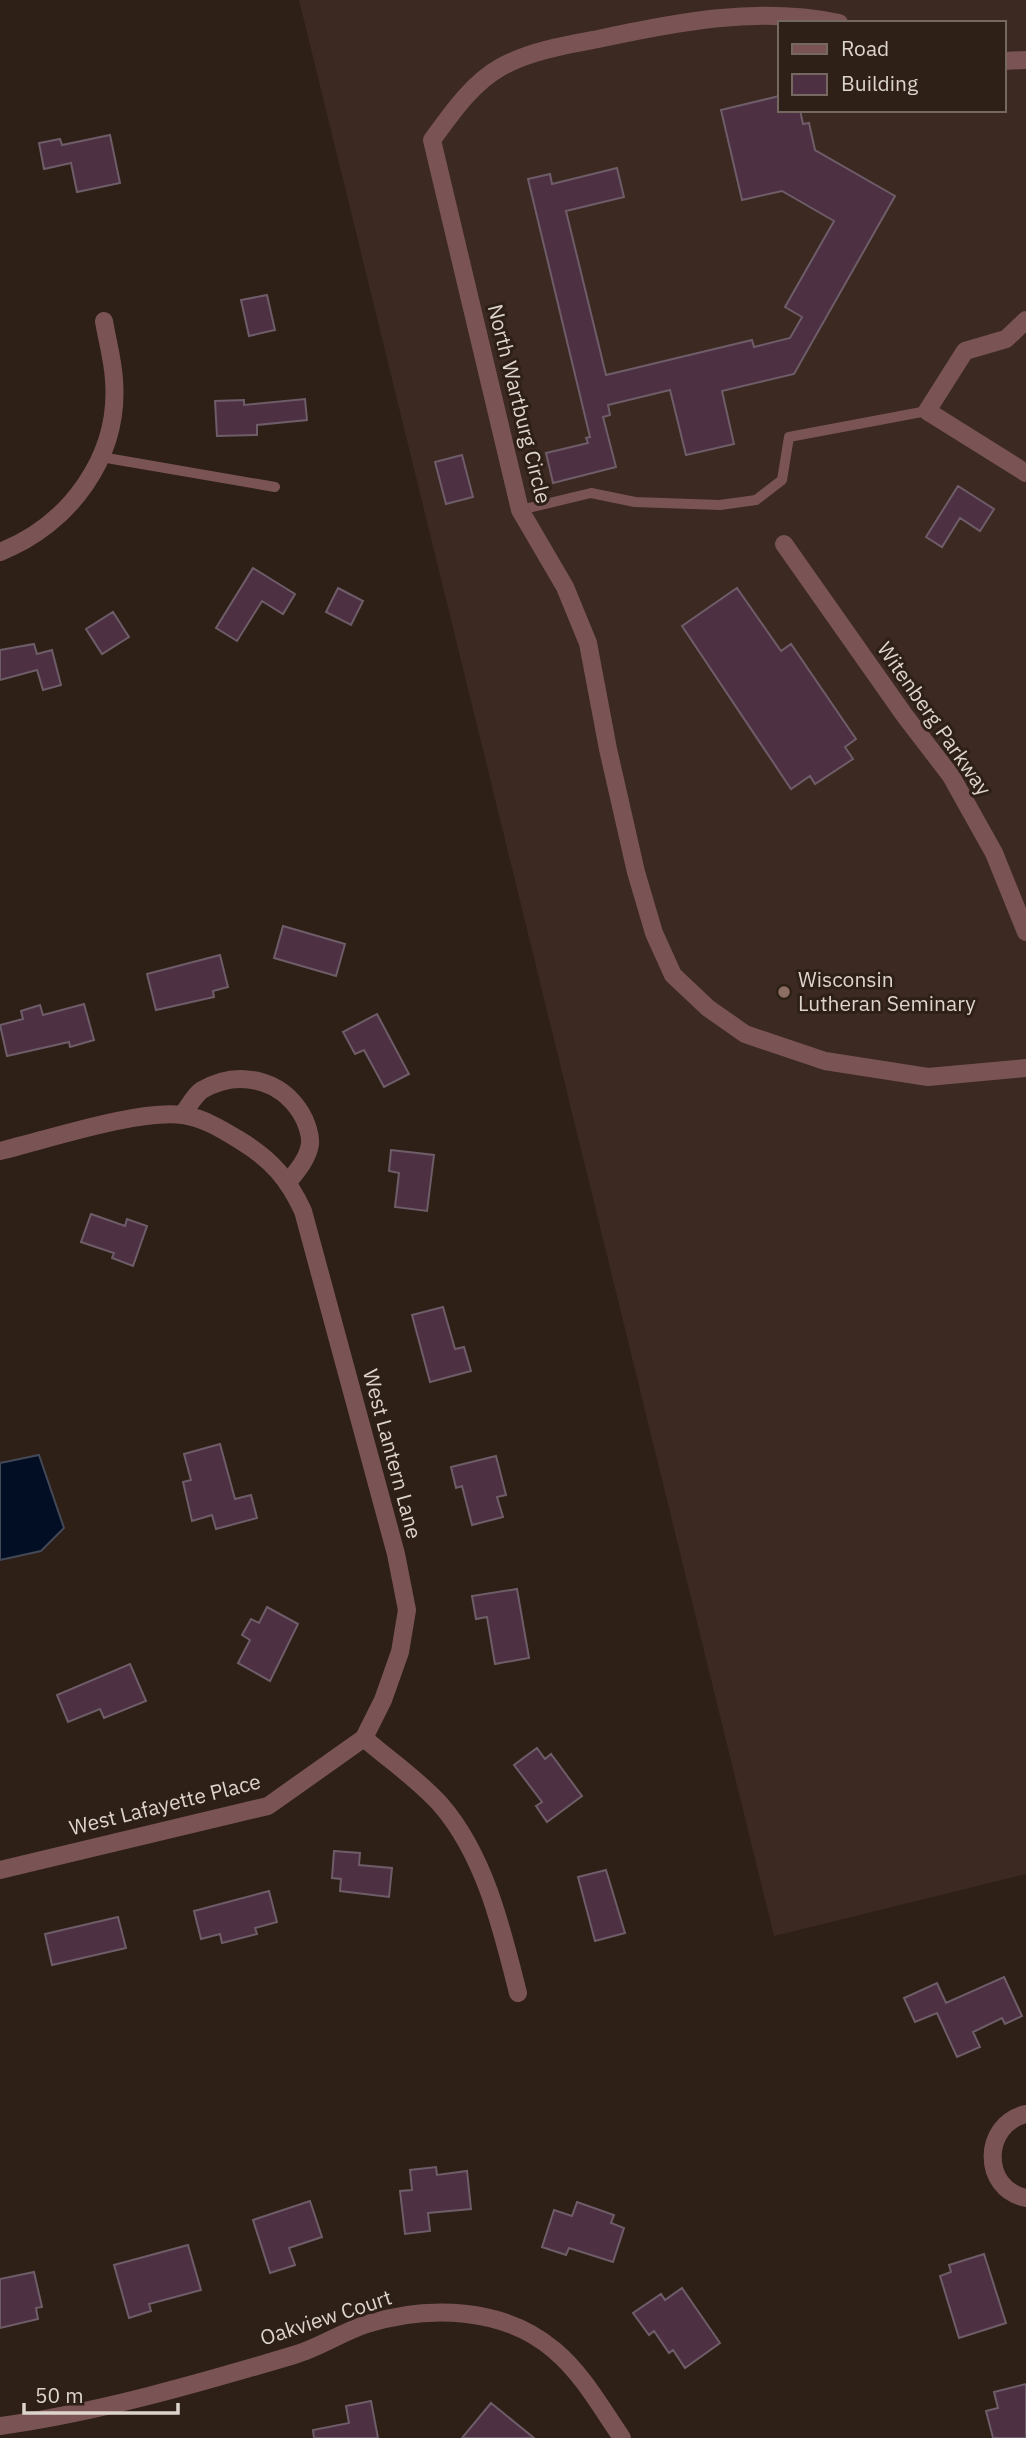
<svg xmlns="http://www.w3.org/2000/svg" width="1026" height="2438" font-family="'IBM Plex Sans',sans-serif">
	<style>
		.education { fill: #3b2922; fill-rule: evenodd }
		.water { fill: #020e24; stroke: #444957; stroke-width: 2 }
		.building { fill: #4d3143; stroke: #6e5d68; stroke-width: 2 }
		.lines { fill: none; stroke-linecap: round; stroke-linejoin: round }
		.lane { stroke: #7a5454; stroke-width: 10 }
		.street { stroke: #7a5454; stroke-width: 18 }
		.education-dot { fill: #8d6e63; stroke: #2e2017; stroke-width: 2.5 }
		.labels { text-anchor: middle; stroke-width: 6; stroke-linejoin: round; paint-order: stroke }
		.street-label { font-size: 21px; fill: #ddd4cd; stroke: #2e2017 }
		.poi-label { font-size: 21px; fill: #ddd4cd; stroke: #2e2017; text-anchor: start }
	</style>
	<rect width="100%" height="100%" fill="#2e2017"/>
	<path class="education" d="M 299,0 L 1026,0 L 1026,1874 L 774,1936 ZM 779,23 L 1003,23 L 1003,110 L 779,110 Z"/>
	<path class="water" d="M 39,1455 L 64,1528 L 41,1551 L 0,1560 L 0,1463 Z"/>
	<path class="building" d="M 779,96 L 779,110 L 800,110 L 803,124 L 809,123 L 815,150 L 895,196 L 794,374 L 722,391 L 734,444 L 686,455 L 670,390 L 608,405 L 610,415 L 603,417 L 616,467 L 553,483 L 546,453 L 588,443 L 586,438 L 590,437 L 528,179 L 550,174 L 552,184 L 617,168 L 624,197 L 566,211 L 606,375 L 752,340 L 754,347 L 790,338 L 802,317 L 785,307 L 834,221 L 782,191 L 742,200 L 721,110 Z
		M 110,135 L 120,183 L 77,192 L 71,163 L 44,169 L 39,143 L 60,139 L 62,145 Z
		M 267,295 L 275,330 L 249,336 L 241,300 Z
		M 305,399 L 307,420 L 257,425 L 257,435 L 217,436 L 215,401 L 244,400 L 244,405 Z
		M 462,455 L 473,497 L 446,504 L 435,462 Z
		M 958,486 L 994,509 L 980,531 L 960,518 L 942,547 L 926,537 Z
		M 253,568 L 295,594 L 283,614 L 262,601 L 237,641 L 216,628 Z
		M 338,588 L 363,601 L 351,625 L 326,612 Z
		M 737,588 L 781,651 L 791,644 L 856,739 L 845,747 L 853,759 L 815,784 L 810,776 L 791,789 L 682,626 Z
		M 113,612 L 129,637 L 102,654 L 86,629 Z
		M 34,644 L 37,654 L 52,650 L 61,685 L 43,690 L 37,670 L 0,680 L 0,650 Z
		M 283,926 L 345,944 L 336,976 L 274,958 Z
		M 220,955 L 228,987 L 213,991 L 214,997 L 156,1010 L 147,974 Z
		M 84,1004 L 94,1040 L 70,1047 L 69,1042 L 7,1056 L 0,1025 L 23,1019 L 21,1011 L 40,1005 L 43,1015 Z
		M 377,1014 L 409,1074 L 384,1087 L 364,1050 L 355,1054 L 343,1032 Z
		M 391,1150 L 434,1155 L 427,1211 L 395,1207 L 399,1173 L 389,1171 Z
		M 91,1214 L 125,1226 L 127,1219 L 147,1226 L 133,1266 L 112,1258 L 114,1253 L 81,1242 Z
		M 443,1307 L 455,1349 L 464,1347 L 471,1371 L 430,1382 L 412,1315 Z
		M 220,1444 L 235,1499 L 251,1495 L 257,1518 L 216,1529 L 212,1515 L 192,1521 L 183,1482 L 191,1480 L 184,1454 Z
		M 496,1456 L 506,1495 L 497,1497 L 503,1517 L 472,1525 L 462,1486 L 456,1488 L 451,1467 Z
		M 517,1589 L 529,1658 L 495,1664 L 487,1617 L 476,1619 L 472,1596 Z
		M 267,1607 L 298,1624 L 270,1681 L 238,1663 L 250,1640 L 242,1635 L 251,1619 L 259,1623 Z
		M 130,1664 L 146,1701 L 104,1718 L 100,1709 L 68,1722 L 57,1695 Z
		M 537,1748 L 545,1759 L 551,1754 L 582,1796 L 547,1822 L 536,1806 L 542,1802 L 514,1765 Z
		M 334,1851 L 360,1853 L 359,1865 L 392,1868 L 389,1897 L 340,1891 L 341,1879 L 332,1878 Z
		M 606,1870 L 625,1933 L 595,1941 L 578,1877 Z
		M 269,1891 L 277,1922 L 255,1928 L 257,1934 L 222,1943 L 220,1934 L 201,1939 L 194,1911 Z
		M 118,1917 L 126,1948 L 52,1965 L 45,1934 Z
		M 1004,1977 L 1022,2016 L 1005,2024 L 1002,2018 L 973,2032 L 980,2047 L 957,2057 L 937,2013 L 915,2022 L 904,1998 L 937,1983 L 946,2003 Z
		M 436,2167 L 437,2175 L 467,2171 L 471,2209 L 428,2213 L 430,2231 L 405,2234 L 400,2191 L 412,2190 L 410,2170 Z
		M 310,2201 L 322,2237 L 289,2248 L 295,2265 L 270,2273 L 253,2220 Z
		M 577,2202 L 614,2215 L 611,2223 L 624,2228 L 613,2262 L 569,2248 L 566,2255 L 542,2247 L 554,2210 L 572,2216 Z
		M 188,2245 L 201,2290 L 149,2304 L 151,2311 L 129,2318 L 114,2265 Z
		M 984,2254 L 1006,2323 L 959,2338 L 940,2276 L 951,2272 L 949,2265 Z
		M 34,2272 L 42,2307 L 36,2308 L 38,2319 L 0,2328 L 0,2279 Z
		M 682,2288 L 720,2343 L 685,2368 L 673,2350 L 669,2353 L 654,2331 L 649,2335 L 633,2313 L 661,2294 L 665,2300 Z
		M 1026,2384 L 1026,2438 L 993,2438 L 986,2411 L 998,2408 L 994,2392 Z
		M 371,2401 L 378,2438 L 314,2438 L 313,2430 L 349,2423 L 346,2406 Z
		M 491,2403 L 534,2438 L 462,2438 Z"/>
	<g class="lines">
		<path class="lane" d="M 101,457 L 275,487
			M 520,510 L 591,493 L 635,502 L 720,505 L 756,500 L 782,480 L 789,437 L 927,411"/>
		<path class="street" d="M 839,23 C 758,6 677,22 598,39 C 566,45 530,51 501,67 C 472,83 451,114 432,140 L 520,510 L 565,587 L 588,643 L 608,749 L 636,872 L 654,933 L 673,975 L 708,1008 L 745,1034 L 825,1061 L 928,1077 L 1026,1068
			M 1003,61 L 1026,60
			M 1026,320 L 1006,339 L 965,351 L 927,411 L 1026,473
			M 784,544 L 905,716 L 951,776 L 994,853 L 1026,932
			M 0,552 C 69,525 120,457 114,380 C 113,360 107,340 104,321
			M 182,1115 C 188,1108 194,1095 202,1090 C 238,1069 280,1079 301,1113 C 306,1121 311,1135 310,1144 C 308,1158 298,1170 289,1181
			M 0,1151 C 46,1140 138,1109 183,1115 C 204,1118 223,1130 241,1141 C 272,1160 288,1179 303,1211 L 396,1554 L 407,1610 L 400,1652 L 383,1700 L 364,1738 L 268,1806 L 0,1870
			M 364,1738 C 389,1760 419,1780 441,1805 C 485,1856 502,1929 518,1993
			M 1026,2114 C 982,2124 981,2189 1026,2198
			M 0,2426 C 96,2413 200,2383 294,2355 C 319,2348 342,2332 367,2324 C 428,2305 504,2307 554,2350 C 582,2373 602,2409 622,2438"/>
	</g>
	<circle class="education-dot" cx="784" cy="992" r="7"/>
	<g class="labels">
		<g class="street-label">
			<text transform="translate(519 404) rotate(76)" y="7">North Wartburg Circle</text>
			<text transform="translate(934 719) rotate(55)" y="7">Witenberg Parkway</text>
			<text transform="translate(392 1454) rotate(75)" y="7">West Lantern Lane</text>
			<text transform="translate(165 1805) rotate(-14)" y="7">West Lafayette Place</text>
			<text transform="translate(326 2318) rotate(-18)" y="7">Oakview Court</text>
		</g>
		<g class="poi-label">
			<text x="798" y="987">Wisconsin<tspan x="798" dy="24">Lutheran Seminary</tspan></text>
		</g>
	</g>
	<rect x="778" y="21" width="228" height="91" fill="#2e2017" stroke="#746860" stroke-width="2"/>
	<rect x="792" y="44" width="35" height="10" fill="#7a5454" stroke="#746860" stroke-width="2"/>
	<text x="841" y="56" font-size="21" fill="#ddd4cd">Road</text>
	<rect x="792" y="74" width="35" height="21" fill="#4d3143" stroke="#746860" stroke-width="2"/>
	<text x="841" y="91" font-size="21" fill="#ddd4cd">Building</text>
	<path d="M24 2403v10h154v-10" fill="none" stroke="#ddd4cd" stroke-width="3.5"/>
	<text x="35" y="2403" font-size="21" fill="#ddd4cd" stroke="#2e2017" stroke-width="5" paint-order="stroke">50 m</text>
</svg>
